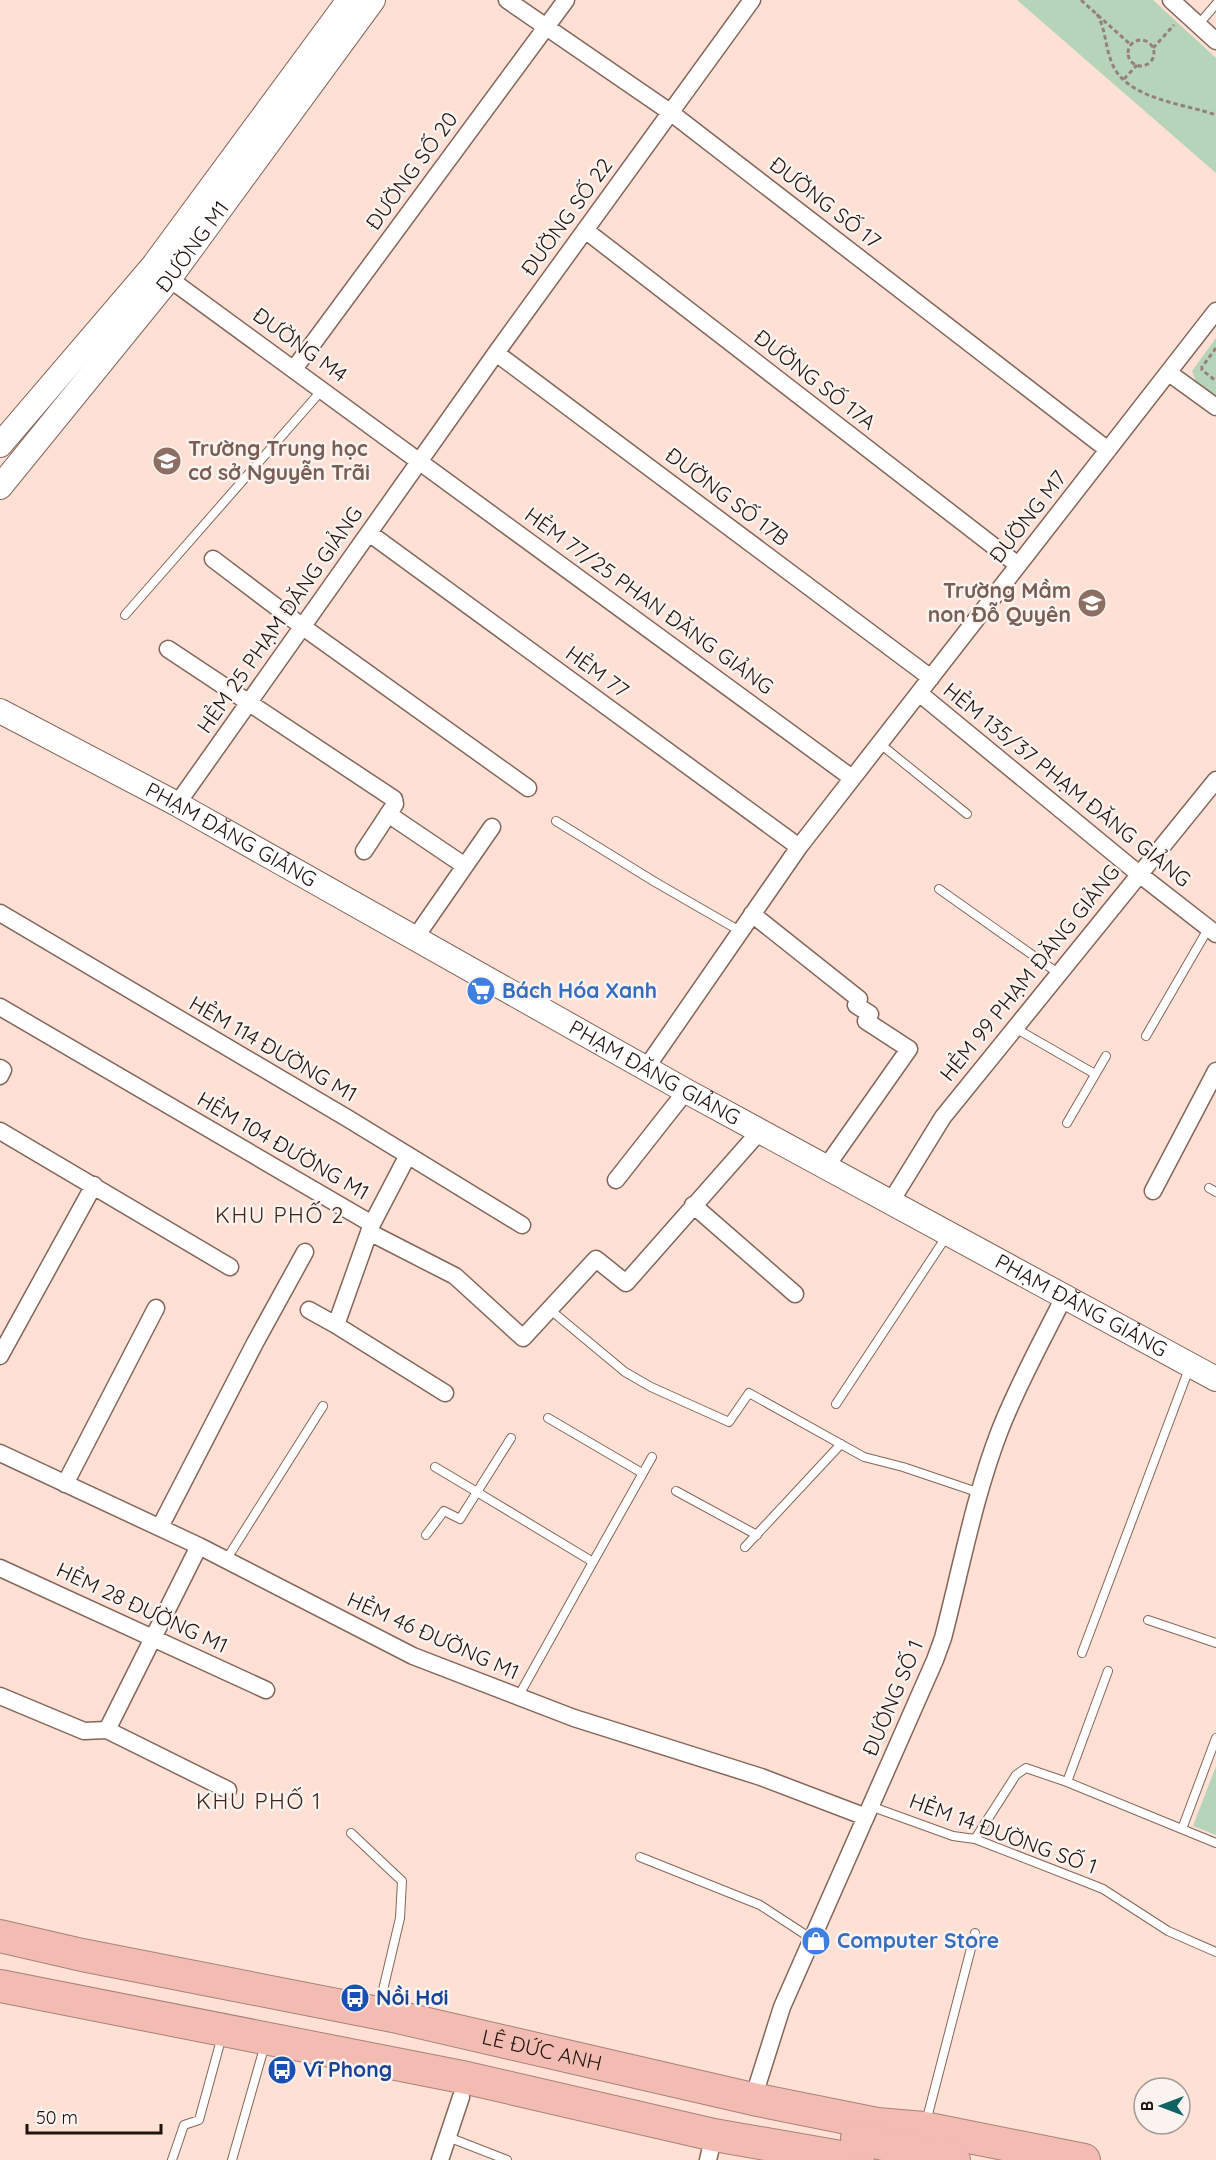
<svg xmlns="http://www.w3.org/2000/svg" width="1216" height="2160" font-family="Quicksand,sans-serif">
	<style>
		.green { fill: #b6d4b9 }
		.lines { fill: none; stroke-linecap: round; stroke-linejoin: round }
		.lane-casing { stroke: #85655a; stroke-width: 10 }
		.street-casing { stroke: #85655a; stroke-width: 19 }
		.secondary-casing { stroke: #85655a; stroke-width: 26 }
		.highway-casing { stroke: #a88179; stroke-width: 34 }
		.path { stroke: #968179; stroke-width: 3; stroke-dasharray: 4.5 3; stroke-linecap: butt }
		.lane { stroke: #fff; stroke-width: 8 }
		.street { stroke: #fff; stroke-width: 16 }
		.secondary { stroke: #fff; stroke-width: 24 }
		.highway { stroke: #f2bcb2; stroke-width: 32 }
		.labels { text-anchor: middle; stroke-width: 5; stroke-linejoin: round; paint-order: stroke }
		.street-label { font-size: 21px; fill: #20140f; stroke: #faf3f0 }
		.education-label { font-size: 21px; font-weight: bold; fill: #785e54; stroke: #faf3f0; text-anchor: start }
		.shop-label { font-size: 21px; font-weight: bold; fill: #366cbe; stroke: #faf3f0; text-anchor: start }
		.transit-label { font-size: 21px; font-weight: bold; fill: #164399; stroke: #faf3f0; text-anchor: start }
		.neighbourhood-label { font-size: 22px; letter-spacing: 1.5px; fill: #40251b; stroke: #faf3f0 }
	</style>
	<rect width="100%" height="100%" fill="#fee0d5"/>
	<path class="green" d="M 1017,0 L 1153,0 L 1216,58 L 1216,173 Z
		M 1216,338 L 1216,398 L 1196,382 L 1192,371 Z
		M 1216,1766 L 1216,1835 L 1193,1826 Z"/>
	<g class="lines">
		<g class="lane-casing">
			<path id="lane" d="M 1198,25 L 1216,4
				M 125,615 L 322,390
				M 879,743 L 967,814
				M 556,821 L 655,882 L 740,931
				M 939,889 L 1058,973
				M 1015,1028 L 1095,1074
				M 1146,1036 L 1208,929
				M 1067,1123 L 1106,1056
				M 1209,1188 L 1216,1192
				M 548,1308 L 625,1372 L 651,1387 L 729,1422 L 749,1393 L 864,1457 L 903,1467 L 980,1493
				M 836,1404 L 948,1234
				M 548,1418 L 642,1473
				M 511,1438 L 477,1492 L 593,1562 L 518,1697
				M 676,1491 L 757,1535
				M 426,1535 L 444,1511 L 460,1519 L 477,1492 L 435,1467
				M 745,1547 L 841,1444
				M 226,1560 L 323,1406
				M 593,1562 L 652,1457
				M 1148,1620 L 1216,1643
				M 1082,1653 L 1190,1366
				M 1067,1782 L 1108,1671
				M 870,1806 L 953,1836 L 975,1839 L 1088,1883 L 1103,1889 L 1168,1931 L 1216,1952
				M 1182,1829 L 1216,1738
				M 351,1833 L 402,1881 L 400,1918 L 379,2007
				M 975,1839 L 1016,1775 L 1026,1768 L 1067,1782 L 1216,1843
				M 640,1857 L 760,1905 L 812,1939
				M 926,2122 L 975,1933
				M 448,2137 L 507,2160
				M 172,2160 L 184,2125 L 199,2120 L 219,2047
				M 232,2160 L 262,2055"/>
		</g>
		<g class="street-casing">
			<path id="street" d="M 507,0 L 670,112 L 1108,450
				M 1171,0 L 1216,41
				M 585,230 L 1018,565
				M 160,272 L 852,778
				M 496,353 L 931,678
				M 294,369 L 566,0
				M 1169,373 L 1216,407
				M 369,533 L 799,847
				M 213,559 L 303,627 L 528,788
				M 168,649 L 394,799 L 395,804 L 364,851
				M 919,693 L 1139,874 L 1216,934
				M 177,804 L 496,353 L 752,0
				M 388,814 L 465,866
				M 0,913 L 347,1118 L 522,1225
				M 752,914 L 859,999 L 856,1005 L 870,1014 L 866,1021 L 909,1049 L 826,1167
				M 415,938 L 492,827
				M 0,1007 L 372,1224 L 336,1325 L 445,1393
				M 0,1068 L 3,1070 L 0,1076
				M 646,1068 L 799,847 L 1216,311
				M 0,1131 L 230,1267
				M 616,1180 L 686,1091
				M 1153,1191 L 1216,1071
				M 890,1203 L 943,1117 L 1216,780
				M 693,1205 L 795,1294
				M 372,1224 L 408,1155
				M 369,1232 L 455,1276 L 523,1338 L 596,1259 L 626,1283 L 760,1131
				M 309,1310 L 336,1325
				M 0,1356 L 94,1185
				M 0,1453 L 199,1546 L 413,1656 L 574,1718 L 761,1777 L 866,1817
				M 65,1484 L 156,1308
				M 160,1527 L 255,1343 L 305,1252
				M 0,1568 L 266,1690
				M 0,1696 L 84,1731 L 107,1730 L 228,1790
				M 107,1730 L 199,1546
				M 751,2105 L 782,2007 L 935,1660 L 943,1638 C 961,1569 974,1497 1000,1430 C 1018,1384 1042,1341 1064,1297
				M 440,2160 L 461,2097
				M 708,2160 L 714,2135"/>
		</g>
		<g class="secondary-casing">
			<g id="secondary">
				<path d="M 0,445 L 153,266 L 349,0"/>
				<path id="s1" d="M 0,487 L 169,279 L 373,0"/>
				<path id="s2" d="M 0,711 L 177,804 L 686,1091 L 1216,1379"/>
			</g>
		</g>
		<g class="highway-casing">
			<g id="highway">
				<path id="s3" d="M 0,1936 L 82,1955 L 393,2016 L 753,2099 L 877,2124 L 924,2128 L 1084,2160"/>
				<path d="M 0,1986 L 467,2078 L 714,2135 L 858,2160"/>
				<path d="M 857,2138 L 954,2160"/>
			</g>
		</g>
		<path class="path" d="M 1081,0 L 1131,45
			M 1097,14 C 1107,31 1105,54 1116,71 C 1135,100 1185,104 1216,115
			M1128 53a13 13 0 1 1 26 0a13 13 0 1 1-26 0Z
			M 1153,48 L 1174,25
			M 1124,79 L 1137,65
			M 1216,348 L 1202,367 L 1202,370 L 1216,381"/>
		<use href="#lane" class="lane"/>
		<use href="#street" class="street"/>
		<use href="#secondary" class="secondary"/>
		<use href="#highway" class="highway"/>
	</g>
	<defs>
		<g id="school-disc" transform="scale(1.5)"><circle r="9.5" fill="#8d6e63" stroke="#faf3f0"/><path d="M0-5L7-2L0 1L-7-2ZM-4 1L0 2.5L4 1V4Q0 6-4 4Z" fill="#fff"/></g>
		<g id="supermarket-disc" transform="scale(1.5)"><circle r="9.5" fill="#3f7fe0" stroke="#faf3f0"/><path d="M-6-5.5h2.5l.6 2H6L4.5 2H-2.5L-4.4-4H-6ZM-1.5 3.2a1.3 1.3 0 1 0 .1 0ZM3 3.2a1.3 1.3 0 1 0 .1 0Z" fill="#fff"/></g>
		<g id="shop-disc" transform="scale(1.5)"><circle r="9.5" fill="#3f7fe0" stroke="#faf3f0"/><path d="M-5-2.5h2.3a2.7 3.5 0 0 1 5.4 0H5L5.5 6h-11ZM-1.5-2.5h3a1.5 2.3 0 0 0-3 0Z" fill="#fff"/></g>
		<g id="bus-disc" transform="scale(1.5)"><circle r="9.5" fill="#1a4fb4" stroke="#faf3f0"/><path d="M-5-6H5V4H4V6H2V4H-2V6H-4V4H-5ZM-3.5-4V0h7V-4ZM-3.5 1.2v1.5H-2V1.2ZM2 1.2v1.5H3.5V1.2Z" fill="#fff"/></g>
	</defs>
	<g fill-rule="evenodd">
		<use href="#school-disc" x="167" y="461"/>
		<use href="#school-disc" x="1092" y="603"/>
		<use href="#supermarket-disc" x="481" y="991"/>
		<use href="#shop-disc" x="816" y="1941"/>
		<use href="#bus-disc" x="355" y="1998"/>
		<use href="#bus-disc" x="282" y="2070"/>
	</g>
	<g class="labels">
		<g class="street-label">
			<text transform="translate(412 171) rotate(-54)" y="7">ĐƯỜNG SỐ 20</text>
			<text transform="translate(825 203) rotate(38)" y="7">ĐƯỜNG SỐ 17</text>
			<text transform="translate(567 217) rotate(-54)" y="7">ĐƯỜNG SỐ 22</text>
			<text dy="7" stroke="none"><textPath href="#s1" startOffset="308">ĐƯỜNG M1</textPath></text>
			<text transform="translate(300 345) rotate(36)" y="7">ĐƯỜNG M4</text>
			<text transform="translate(815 380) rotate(38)" y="7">ĐƯỜNG SỐ 17A</text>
			<text transform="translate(727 497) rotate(37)" y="7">ĐƯỜNG SỐ 17B</text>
			<text transform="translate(1028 517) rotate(-52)" y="7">ĐƯỜNG M7</text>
			<text transform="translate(649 601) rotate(36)" y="7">HẺM 77/25 PHAN ĐĂNG GIẢNG</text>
			<text transform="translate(280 620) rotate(-55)" y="7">HẺM 25 PHẠM ĐĂNG GIẢNG</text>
			<text transform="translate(597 672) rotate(36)" y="7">HẺM 77</text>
			<text transform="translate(1067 785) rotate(39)" y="7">HẺM 135/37 PHẠM ĐĂNG GIẢNG</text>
			<text dy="7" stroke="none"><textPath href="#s2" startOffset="262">PHẠM ĐĂNG GIẢNG</textPath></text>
			<text transform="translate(1030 973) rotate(-51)" y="7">HẺM 99 PHẠM ĐĂNG GIẢNG</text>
			<text transform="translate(273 1049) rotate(30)" y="7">HẺM 114 ĐƯỜNG M1</text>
			<text dy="7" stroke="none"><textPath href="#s2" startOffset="748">PHẠM ĐĂNG GIẢNG</textPath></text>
			<text transform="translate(283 1146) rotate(30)" y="7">HẺM 104 ĐƯỜNG M1</text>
			<text dy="7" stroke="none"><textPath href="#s2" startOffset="1234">PHẠM ĐĂNG GIẢNG</textPath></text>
			<text transform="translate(142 1608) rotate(25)" y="7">HẺM 28 ĐƯỜNG M1</text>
			<text transform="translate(433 1636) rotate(24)" y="7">HẺM 46 ĐƯỜNG M1</text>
			<text transform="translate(893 1698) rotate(-67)" y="7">ĐƯỜNG SỐ 1</text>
			<text transform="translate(1003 1834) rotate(20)" y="7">HẺM 14 ĐƯỜNG SỐ 1</text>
			<text dy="7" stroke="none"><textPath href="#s3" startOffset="554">LÊ ĐỨC ANH</textPath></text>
		</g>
		<g class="education-label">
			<text x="188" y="456">Trường Trung học<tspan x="188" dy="24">cơ sở Nguyễn Trãi</tspan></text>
			<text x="1071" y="598" text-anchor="end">Trường Mầm<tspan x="1071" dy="24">non Đỗ Quyên</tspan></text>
		</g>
		<g class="shop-label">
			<text x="502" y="998">Bách Hóa Xanh</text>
			<text x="837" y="1948">Computer Store</text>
		</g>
		<g class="transit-label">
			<text x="376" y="2005">Nồi Hơi</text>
			<text x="303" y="2077">Vĩ Phong</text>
		</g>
		<g class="neighbourhood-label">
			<text x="280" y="1223">KHU PHỐ 2</text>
			<text x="259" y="1809">KHU PHỐ 1</text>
		</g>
	</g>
	<g transform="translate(1162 2106) rotate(270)"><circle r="28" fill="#faf3f0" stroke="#a39a96" stroke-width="1.5"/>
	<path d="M0-4.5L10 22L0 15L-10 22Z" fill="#106263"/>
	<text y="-9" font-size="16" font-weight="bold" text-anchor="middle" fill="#20140f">B</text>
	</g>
	<path d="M27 2124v9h134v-9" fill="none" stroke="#20140f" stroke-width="3"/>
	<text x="36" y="2124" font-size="18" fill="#20140f" stroke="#faf3f0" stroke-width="4.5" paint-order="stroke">50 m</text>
</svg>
